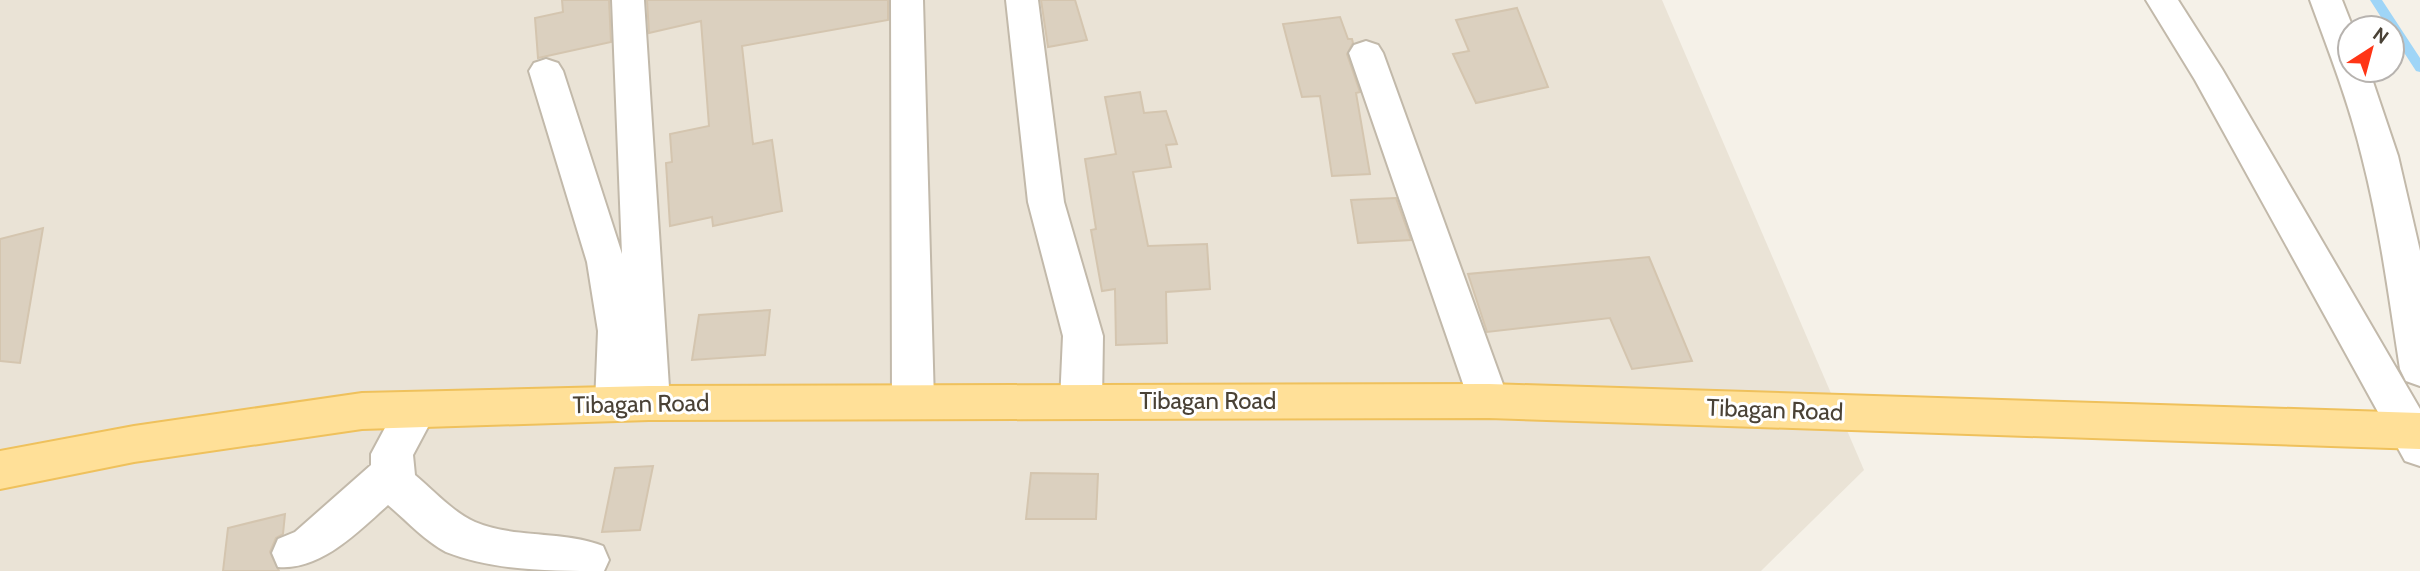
<svg xmlns="http://www.w3.org/2000/svg" width="2420" height="571" font-family="Cabin,sans-serif">
	<style>
		.residential { fill: #eae3d6 }
		.lines { fill: none; stroke-linecap: round; stroke-linejoin: round }
		.stream { fill: #9fd5f7; fill-rule: evenodd }
		.building { fill: #dbd0bf; stroke: #d4c5af; stroke-width: 2 }
		.minor-casing { stroke: #c2b9aa; stroke-width: 4 }
		.major-casing { stroke: #efc15c; stroke-width: 4 }
		.minor { fill: #fff; fill-rule: evenodd }
		.major { fill: #ffe098; fill-rule: evenodd }
		.labels { text-anchor: middle; stroke-width: 6; stroke-linejoin: round; paint-order: stroke }
		.street-label { font-size: 24px; fill: #4a4236; stroke: #fff }
	</style>
	<rect width="100%" height="100%" fill="#f5f1e8"/>
	<path class="residential" d="M 0,0 L 1662,0 L 1864,470 L 1761,571 L 0,571 Z"/>
	<g class="lines">
		<path class="stream" d="M 2370,0 L 2382,0 L 2420,58 L 2420,72 L 2416,71 L 2392,34 L 2392,28 L 2388,28 Z"/>
	</g>
	<path class="building" d="M 562,0 L 609,0 L 611,42 L 538,58 L 535,18 L 563,12 Z
		M 647,0 L 888,0 L 888,20 L 742,46 L 753,144 L 772,140 L 782,211 L 713,226 L 712,217 L 670,226 L 666,163 L 672,162 L 670,134 L 709,126 L 701,21 L 649,33 Z
		M 1041,0 L 1075,0 L 1087,40 L 1048,47 Z
		M 1517,8 L 1548,87 L 1476,103 L 1453,54 L 1469,51 L 1456,20 Z
		M 1340,17 L 1348,39 L 1352,39 L 1353,43 L 1347,54 L 1360,92 L 1356,93 L 1370,174 L 1332,176 L 1320,96 L 1302,97 L 1283,24 Z
		M 1140,92 L 1144,113 L 1166,111 L 1177,144 L 1166,145 L 1171,167 L 1133,172 L 1148,246 L 1207,244 L 1210,289 L 1166,292 L 1167,343 L 1116,345 L 1115,289 L 1102,291 L 1091,230 L 1096,229 L 1085,159 L 1116,154 L 1105,97 Z
		M 1396,198 L 1411,240 L 1358,243 L 1351,200 Z
		M 43,228 L 20,363 L 0,361 L 0,239 Z
		M 1649,257 L 1692,361 L 1632,369 L 1610,318 L 1487,332 L 1468,274 Z
		M 770,310 L 765,355 L 692,360 L 699,315 Z
		M 653,466 L 640,530 L 602,532 L 615,468 Z
		M 1031,473 L 1098,474 L 1096,519 L 1026,519 Z
		M 285,514 L 283,534 L 276,538 L 270,552 L 279,571 L 223,571 L 228,528 Z"/>
	<g class="lines">
		<g class="minor-casing">
			<path id="minor" d="M 612,0 L 644,0 L 670,403 L 664,415 L 649,420 L 633,412 L 631,416 L 616,421 L 601,416 L 595,404 L 598,331 L 587,262 L 529,71 L 534,63 L 546,59 L 558,63 L 563,71 L 622,254 Z
				M 891,0 L 923,0 L 934,402 L 928,414 L 913,419 L 898,414 L 892,402 Z
				M 1006,0 L 1038,0 L 1064,202 L 1103,336 L 1102,402 L 1096,414 L 1081,419 L 1066,414 L 1060,402 L 1063,336 L 1028,202 Z
				M 2146,0 L 2178,0 L 2222,69 L 2420,409 L 2420,466 L 2405,461 L 2195,80 Z
				M 2310,0 L 2342,0 L 2353,28 L 2350,28 L 2350,70 L 2369,70 L 2398,156 L 2420,251 L 2420,386 L 2406,381 L 2400,369 C 2389,298 2380,227 2362,157 C 2349,103 2329,52 2310,0 Z
				M 1366,41 L 1378,45 L 1383,53 L 1509,401 L 1503,413 L 1489,418 L 1475,413 L 1469,401 L 1349,53 L 1354,45 Z
				M 416,392 L 431,398 L 437,410 L 413,455 L 415,475 C 433,490 454,513 475,522 C 516,539 562,530 603,546 L 609,560 L 604,571 C 553,571 493,571 446,552 C 425,541 406,520 388,505 C 360,530 321,571 278,567 L 272,553 L 278,539 L 295,532 L 371,465 L 371,454 L 401,398 Z"/>
		</g>
		<g class="major-casing">
			<path id="major" d="M 1489,384 L 2420,413 L 2420,449 L 1489,418 L 649,420 L 362,429 L 134,462 L 0,489 L 0,451 L 134,426 L 362,393 L 649,386 Z"/>
		</g>
		<use href="#minor" class="minor"/>
		<use href="#major" class="major"/>
	</g>
	<g class="labels">
		<g class="street-label">
			<text x="1208" y="409">Tibagan Road</text>
			<text transform="translate(641 404) rotate(-1)" y="8">Tibagan Road</text>
			<text transform="translate(1775 410) rotate(2)" y="8">Tibagan Road</text>
		</g>
	</g>
	<g transform="translate(2371 49) rotate(36)"><circle r="33" fill="#ffffff" stroke="#b7b3af" stroke-width="2"/>
	<path d="M0-5L12 26L0 18L-12 26Z" fill="#ff3516"/>
	<text y="-10" font-size="19" font-weight="bold" text-anchor="middle" fill="#4a4236">N</text>
	</g>
</svg>
